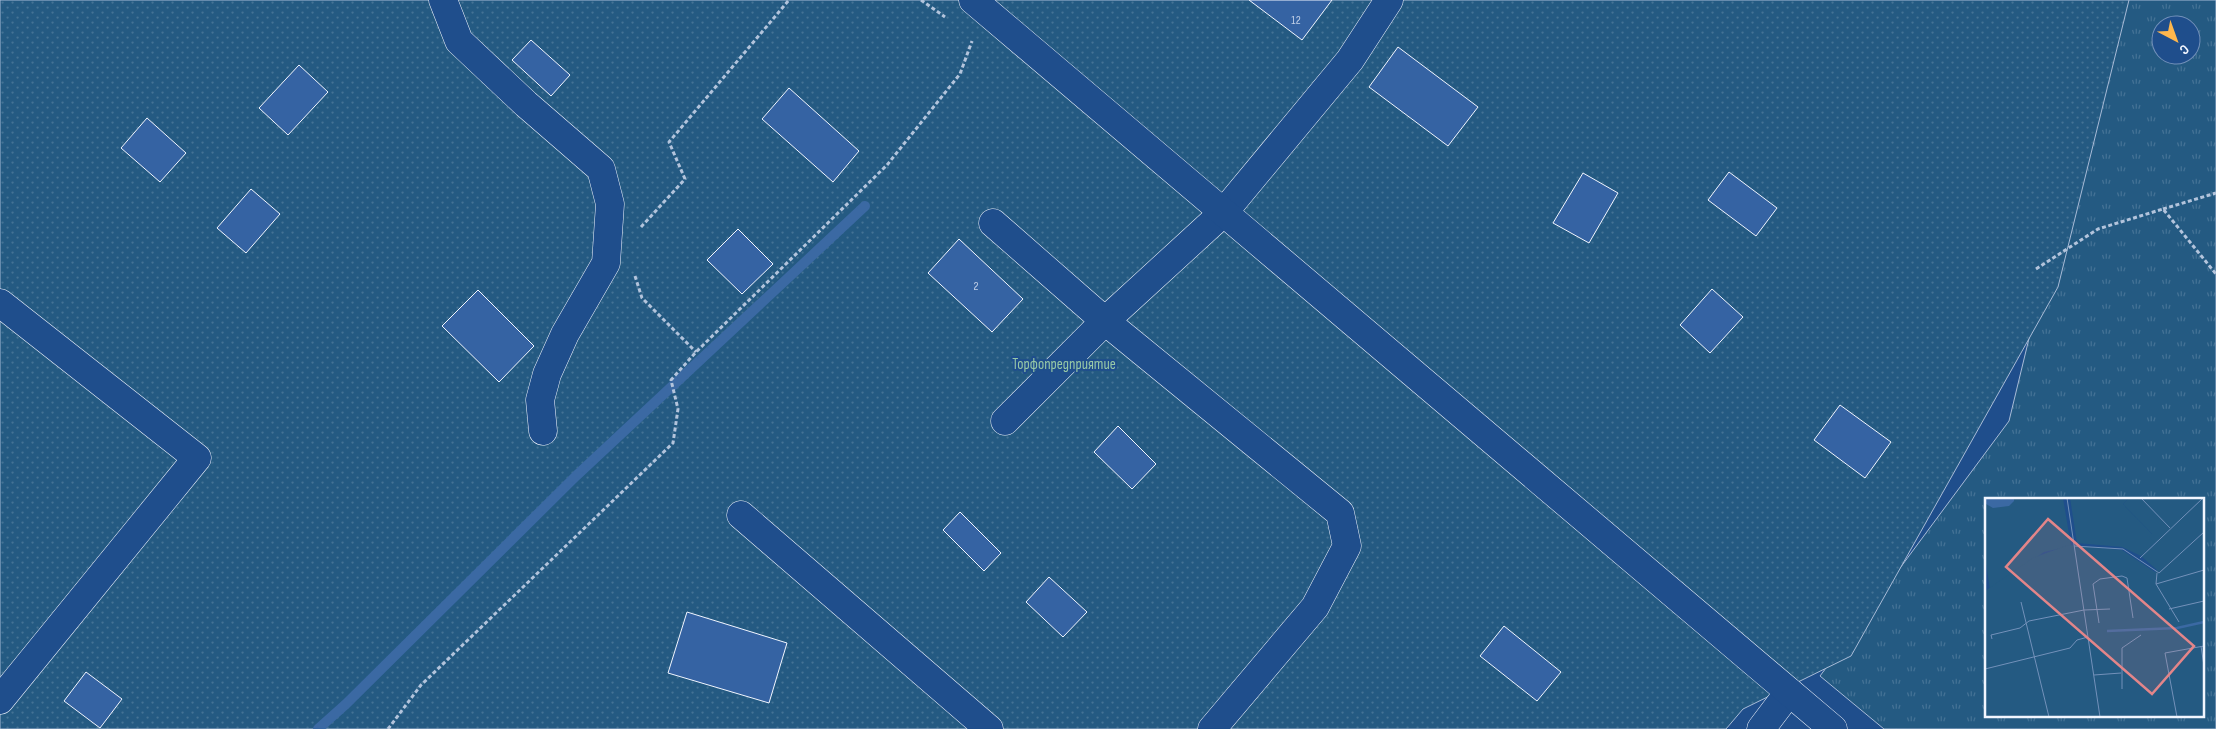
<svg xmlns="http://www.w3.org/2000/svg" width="2216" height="729" font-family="'Sofia Sans Condensed',sans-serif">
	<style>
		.grass { fill: url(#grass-tufts); stroke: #a8bbd7; fill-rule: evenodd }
		.park { fill: url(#park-dots); stroke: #a8bbd7 }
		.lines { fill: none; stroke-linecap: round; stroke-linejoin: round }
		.stream { stroke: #3b69a3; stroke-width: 10 }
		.building { fill: #3563a3; stroke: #f2f6ff }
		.minor-casing { stroke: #f2f6ff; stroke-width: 29 }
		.secondary-casing { stroke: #f2f6ff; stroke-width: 29 }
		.path { stroke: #b3c4dc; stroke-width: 3; stroke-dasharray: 4 2.5; stroke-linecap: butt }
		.minor { stroke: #1f4e8c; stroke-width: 28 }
		.secondary { stroke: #1f4e8c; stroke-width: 28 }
		.labels { text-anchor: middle; stroke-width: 4; stroke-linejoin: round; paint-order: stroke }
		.number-label { font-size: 12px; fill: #c3d1e8 }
		.park-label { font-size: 15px; fill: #97c8a6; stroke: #1f4e8c }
		.inset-river { fill: none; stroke: #3b69a3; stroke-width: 2.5 }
		.inset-road { fill: none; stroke: #7391ba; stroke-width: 1 }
		.view { fill: #e38589; fill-opacity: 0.15; stroke: #e38589; stroke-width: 2.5 }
		.inset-edge { fill: none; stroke: #f2f6ff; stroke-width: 2.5 }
	</style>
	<defs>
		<pattern id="grass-tufts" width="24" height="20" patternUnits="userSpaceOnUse" patternTransform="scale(1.25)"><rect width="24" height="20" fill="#245a82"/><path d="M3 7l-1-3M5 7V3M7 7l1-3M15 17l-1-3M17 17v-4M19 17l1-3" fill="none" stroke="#447295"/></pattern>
		<pattern id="park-dots" width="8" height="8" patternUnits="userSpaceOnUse" patternTransform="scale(1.25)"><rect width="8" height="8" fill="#245a82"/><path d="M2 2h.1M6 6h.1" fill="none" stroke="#447295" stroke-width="1.8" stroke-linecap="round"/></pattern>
	</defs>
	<rect width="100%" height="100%" fill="#1f4e8c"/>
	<path class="grass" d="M 2111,0 L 2216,0 L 2216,729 L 1884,729 L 1820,676 L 2009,421 ZM 2161,25 L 2191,25 L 2191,55 L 2161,55 ZM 1986,499 L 2202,499 L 2202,715 L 1986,715 Z"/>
	<path class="park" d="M 0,0 L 2129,0 L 2058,287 L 1851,656 L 1743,709 L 1726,729 L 0,729 Z"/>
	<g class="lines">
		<path class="stream" d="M 318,729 L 346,704 L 576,476 L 865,206"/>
	</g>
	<path class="building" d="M 1249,0 L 1332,0 L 1302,40 Z
		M 531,40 L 570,75 L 551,96 L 512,60 Z
		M 1398,47 L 1478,107 L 1448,146 L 1369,87 Z
		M 299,65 L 328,92 L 288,135 L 259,108 Z
		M 789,88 L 859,151 L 833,182 L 762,119 Z
		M 147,118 L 186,153 L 160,182 L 121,148 Z
		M 1729,172 L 1777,208 L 1756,236 L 1708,200 Z
		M 1583,173 L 1618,193 L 1589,243 L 1553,223 Z
		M 251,189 L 280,214 L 246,253 L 217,228 Z
		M 738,229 L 773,264 L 742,294 L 707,260 Z
		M 959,239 L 1023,299 L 992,332 L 928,273 Z
		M 1712,289 L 1743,317 L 1710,353 L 1680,325 Z
		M 478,290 L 534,346 L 499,382 L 442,326 Z
		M 1840,405 L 1891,442 L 1865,478 L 1814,440 Z
		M 1118,426 L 1156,464 L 1132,489 L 1094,452 Z
		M 960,512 L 1001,553 L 984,571 L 943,530 Z
		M 1049,577 L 1087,612 L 1063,637 L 1026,602 Z
		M 687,612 L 787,643 L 769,703 L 668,673 Z
		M 1504,626 L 1561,672 L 1537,701 L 1480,656 Z
		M 86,672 L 122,699 L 100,728 L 64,701 Z"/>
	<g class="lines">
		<g class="minor-casing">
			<path id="minor" d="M 443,0 L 459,41 L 526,104 L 601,169 L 610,204 L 606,263 L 565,334 L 547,374 L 540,400 L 543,431
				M 993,223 L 1105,321 L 1340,513 L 1347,546 L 1315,607 L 1212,729
				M 0,303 L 197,458 L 0,700
				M 1005,421 L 1105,321 L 1224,212 L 1350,60 L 1389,0
				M 741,515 L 989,729
				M 1761,729 L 1789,692"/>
		</g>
		<g class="secondary-casing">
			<path id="secondary" d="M 973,0 L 1833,729"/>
		</g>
		<path class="path" d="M 921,0 L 945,17
			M 2163,209 L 2216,193
			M 641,227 L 685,179 L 669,142 L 789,0
			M 2036,269 L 2098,229 L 2163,209 L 2216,274
			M 635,276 L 642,298 L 696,352
			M 388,729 L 421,685 L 673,443 L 678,409 L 671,380 L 696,352 L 887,165 L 960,74 L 972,41"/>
		<use href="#minor" class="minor"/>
		<use href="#secondary" class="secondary"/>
	</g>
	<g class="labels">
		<g class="number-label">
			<text x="1296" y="24">12</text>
			<text x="976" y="290">2</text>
		</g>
		<g class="park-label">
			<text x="1064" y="369">Торфопредприятие</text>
		</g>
	</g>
	<g transform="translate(1985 498)">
		<rect width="219" height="219" fill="#1f4e8c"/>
		<path d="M 0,0 L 78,0 L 86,48 L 59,54 L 5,92 L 0,59 Z" fill="#245a82"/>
		<path d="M 85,0 L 144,0 L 138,6 L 167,36 L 170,45 L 156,58 L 137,49 L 92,45 Z" fill="#245a82"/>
		<path d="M 144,0 L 219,0 L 219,219 L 0,219 L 0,93 L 48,60 L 83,47 L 137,52 L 170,74 L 172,72 L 156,58 L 170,45 L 164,39 L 167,36 L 138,6 Z" fill="#245a82"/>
		<path d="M 0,0 L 29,0 L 29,3 L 24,8 L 8,10 L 1,6 Z" fill="#3b69a3"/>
		<path class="inset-river" d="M 122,133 L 192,130 L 219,124"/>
		<path class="inset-road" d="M 82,0 L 115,219M 156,0 L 185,30M 89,48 L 138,51 L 174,75 L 219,34M 155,60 L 218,0M 172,75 L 171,86 L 194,124M 171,86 L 219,72M 36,104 L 64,219M 184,111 L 219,103M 114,125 L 108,86 L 115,81 L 137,78 L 142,80 L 148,120M 7,141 L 6,137 L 35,130 L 44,123 L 99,112 L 125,111M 216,148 L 219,168M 0,171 L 85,150 L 92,142 L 103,139M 109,177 L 136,175M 137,191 L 137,150 L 156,137M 192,219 L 180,155 L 219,148"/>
		<path class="view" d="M 63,21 L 209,148 L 167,196 L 21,69 Z"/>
		<rect width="219" height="219" class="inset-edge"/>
	</g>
	<g transform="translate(2176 40) rotate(139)"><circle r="24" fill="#1f4e8c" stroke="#7391ba"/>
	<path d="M0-4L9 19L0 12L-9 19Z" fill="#ffb74d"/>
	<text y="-8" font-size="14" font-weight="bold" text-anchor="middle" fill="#f2f6ff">С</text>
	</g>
</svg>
